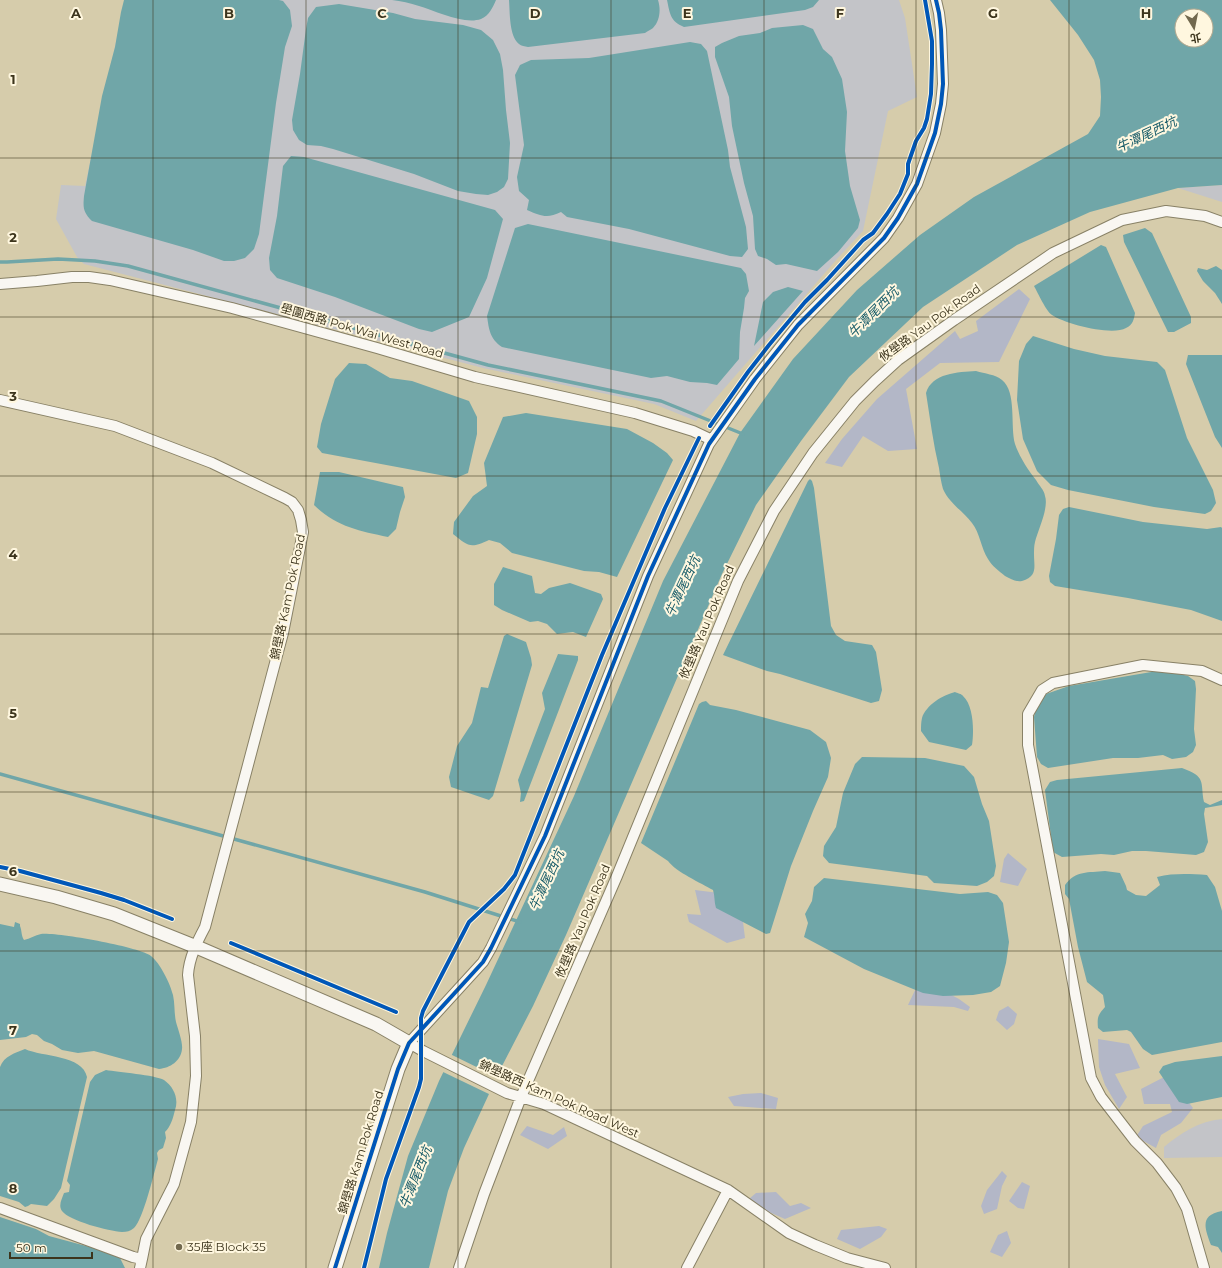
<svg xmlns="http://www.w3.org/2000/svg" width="1222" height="1268" font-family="Montserrat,'Noto Sans TC',sans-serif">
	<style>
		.green { fill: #c3c4c8 }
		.forest { fill: #b3b7c7 }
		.water { fill: #70a6a8; fill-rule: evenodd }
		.pier { fill: #d6ccab }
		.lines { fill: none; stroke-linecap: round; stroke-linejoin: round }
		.stream { stroke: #70a6a8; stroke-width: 3.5 }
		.minor-casing { stroke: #888166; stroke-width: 12 }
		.tertiary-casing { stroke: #888166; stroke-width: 15 }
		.minor { stroke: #f9f7f2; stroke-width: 10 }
		.tertiary { stroke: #f9f7f2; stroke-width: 13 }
		.cycleway-casing { stroke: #fff7df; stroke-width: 6 }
		.cycleway { stroke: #0057b8; stroke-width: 4 }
		.grid { fill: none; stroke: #3c341c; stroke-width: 1; stroke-opacity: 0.55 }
		.poi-dot { fill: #72694e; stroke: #fff7df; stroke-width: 1.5 }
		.labels { text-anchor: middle; stroke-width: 4; stroke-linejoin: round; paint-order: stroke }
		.street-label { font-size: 12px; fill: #3c341c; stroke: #fff7df }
		.poi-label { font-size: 12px; fill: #3c341c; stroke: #fff7df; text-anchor: start }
		.water-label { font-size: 13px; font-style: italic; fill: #175b68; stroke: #fff7df }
		.grid-label { font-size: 13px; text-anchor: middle; font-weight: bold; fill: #3c341c; stroke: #fff7df; stroke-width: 4; stroke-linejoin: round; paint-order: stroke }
	</style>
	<rect width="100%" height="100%" fill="#d6ccab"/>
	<path class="green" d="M 125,0 L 899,0 L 905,18 L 917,97 L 888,111 L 863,231 L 837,259 L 696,421 L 654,404 L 483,368 L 84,264 L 77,257 L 56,219 L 61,185 L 85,186 Z
		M 1222,185 L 1222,202 L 1178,188 Z
		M 1222,1119 L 1222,1157 L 1164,1158 L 1164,1147 C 1181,1133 1199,1121 1222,1119 Z"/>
	<path class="forest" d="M 1019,289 L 1030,299 L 999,362 L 940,363 L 906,389 L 917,449 L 888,451 L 863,436 L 842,467 L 825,463 L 842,439 L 877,399 L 955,331 L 960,339 L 978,331 L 976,321 Z
		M 1008,853 L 1027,869 L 1018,886 L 1000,882 L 1004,859 Z
		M 695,890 L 727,894 L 741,906 L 745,938 L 727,943 L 689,922 L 687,914 L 701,915 Z
		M 917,986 L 938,988 L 959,999 L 970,1007 L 968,1011 L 954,1007 L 908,1005 Z
		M 1008,1006 L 1017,1014 L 1014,1024 L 1007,1030 L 996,1020 L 999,1011 Z
		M 1098,1039 L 1129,1044 L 1140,1068 L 1115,1074 L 1127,1097 L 1119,1109 L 1105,1085 L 1099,1067 Z
		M 1168,1075 L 1193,1108 L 1181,1123 L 1161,1135 L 1156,1148 L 1136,1137 L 1143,1126 L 1172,1112 L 1170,1104 L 1144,1104 L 1141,1089 Z
		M 761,1093 L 778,1098 L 776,1109 L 734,1106 L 728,1097 L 743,1094 Z
		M 527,1126 L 553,1135 L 564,1127 L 567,1136 L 548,1149 L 520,1135 Z
		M 1002,1171 L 1007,1176 L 1002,1186 L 997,1209 L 984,1214 L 981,1206 L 987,1190 Z
		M 1022,1182 L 1030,1186 L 1024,1209 L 1018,1208 L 1009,1201 Z
		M 776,1192 L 790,1206 L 801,1203 L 811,1208 L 785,1219 L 753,1205 L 749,1199 L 756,1193 Z
		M 879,1226 L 887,1229 L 881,1237 L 860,1249 L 837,1239 L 841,1230 Z
		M 1007,1231 L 1011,1243 L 1002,1257 L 990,1252 L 998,1235 Z"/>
	<path class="water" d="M 124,0 L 279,0 L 283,1 L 290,10 L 292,26 L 285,47 L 276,103 L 259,234 L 254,249 L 245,258 L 234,261 L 224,261 L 193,250 L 92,221 C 83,212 83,208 84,196 L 102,96 L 115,47 L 121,12 Z
		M 392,0 L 496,0 C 493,7 489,16 481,19 C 464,25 436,11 419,6 C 410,3 401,1 392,0 Z
		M 509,0 L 658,0 C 661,9 660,21 653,28 C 651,30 647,31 645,33 L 528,47 C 525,46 521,46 519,44 C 509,36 510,12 509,0 Z
		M 667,0 L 819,0 L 813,7 L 805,10 L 684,27 C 670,21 670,14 667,0 Z
		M 1050,0 L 1222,0 L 1222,185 L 1178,188 L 1090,212 L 1017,245 L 923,307 L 849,377 L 801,441 L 756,505 L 722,574 L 566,935 L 533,1006 L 501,1068 L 464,1148 L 448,1191 L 429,1268 L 379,1268 L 387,1233 L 408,1156 L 439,1081 L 486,985 L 574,796 L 663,581 L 740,433 L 793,359 L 857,290 L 920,235 L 974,197 L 1088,134 L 1100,116 L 1101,97 L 1100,80 L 1094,60 L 1078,35 ZM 1182,16 L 1206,16 L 1206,40 L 1182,40 Z
		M 339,4 L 393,13 L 415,19 L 463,25 L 481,30 L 493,40 L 500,54 L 503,70 L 506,110 L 510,143 L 508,179 L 504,187 L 497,192 L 488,195 L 476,194 L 458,191 L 414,174 L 333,149 L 321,146 L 307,145 L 299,140 L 293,130 L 292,120 L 300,74 L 306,29 L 308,18 L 316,7 Z
		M 803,25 L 813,29 L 823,49 L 832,57 L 842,79 L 847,112 L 845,151 L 850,186 L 860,220 L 858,228 L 838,252 L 817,271 L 786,264 L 776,265 L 767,259 L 758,256 L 755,249 L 753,216 L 744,183 L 732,126 L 729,97 L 715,57 L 715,47 L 722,43 L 739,36 L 760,33 L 772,28 Z
		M 690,42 L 701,44 L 707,51 L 728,150 L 730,167 L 746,227 L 748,249 L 742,257 L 730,256 L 629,229 L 567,217 L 561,212 C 547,219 541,216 527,210 L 529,200 L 519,191 L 517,177 L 524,145 L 515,75 L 520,65 L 531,60 L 589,58 Z
		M 291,156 L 304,157 L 495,210 L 503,219 L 487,278 L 469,317 L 432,332 L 419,329 L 335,297 L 277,278 L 270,270 L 269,258 L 277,216 L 283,166 Z
		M 528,224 L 741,268 L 746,274 L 749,291 L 745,298 L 744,308 L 740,332 L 739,359 L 717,385 L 707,383 L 690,382 L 667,376 L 651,378 L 502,347 C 490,339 489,330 487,316 L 515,228 Z
		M 1145,228 L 1152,233 L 1191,317 L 1191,323 L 1174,332 L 1168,332 L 1124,242 L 1123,235 Z
		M 1101,245 L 1106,247 L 1135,313 C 1134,319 1133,325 1126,328 C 1112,336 1065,324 1052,315 C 1046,311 1038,293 1034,286 Z
		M 1216,266 L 1222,270 L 1222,304 L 1215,293 L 1203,281 L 1197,271 L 1198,268 L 1207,270 Z
		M 788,287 L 803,291 L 754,346 L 763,302 L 773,292 Z
		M 1033,336 L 1074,349 L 1105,356 L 1157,362 L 1165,370 L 1187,438 L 1213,490 L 1216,503 L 1211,511 L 1205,514 L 1154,507 L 1068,490 L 1051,485 L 1037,471 L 1023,439 L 1017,400 L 1019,361 L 1026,344 Z
		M 1188,355 L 1222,355 L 1222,448 L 1215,437 L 1186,364 Z
		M 349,363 L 366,364 L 390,378 L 412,381 L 469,401 L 477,417 L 477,434 L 468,473 L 456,478 L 322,453 L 317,447 L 321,424 L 335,379 Z
		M 976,371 C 985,374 995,374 1002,380 C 1017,392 1010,426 1015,444 C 1019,456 1028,470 1036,480 C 1039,486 1044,489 1045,496 C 1049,508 1038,530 1035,542 C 1034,546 1034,550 1034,554 C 1034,567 1038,576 1022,581 C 1015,582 1011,579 1005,576 C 999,571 992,566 988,559 C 981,548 980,533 972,523 C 963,511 949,503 943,489 C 941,482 940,475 939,468 C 933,443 930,418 926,393 C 932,373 958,372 976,371 Z
		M 526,413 L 627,429 L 653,443 L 667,453 L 673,460 L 617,577 L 599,572 L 584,571 L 512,553 L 500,543 L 489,540 C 470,549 468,546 453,534 L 454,522 L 473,496 L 487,486 L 484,463 L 503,417 Z
		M 320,472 L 339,472 L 403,487 L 405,497 L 400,512 L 396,529 L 388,537 C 359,531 335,526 314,505 Z
		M 810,479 L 812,481 L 814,488 L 831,626 L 836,635 L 845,641 L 872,645 L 876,652 L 882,690 L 879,701 L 871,703 L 780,674 L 767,671 L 723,655 L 808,481 Z
		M 1069,507 L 1143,522 L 1207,529 L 1221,527 L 1222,528 L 1222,621 L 1191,610 L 1128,598 L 1055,586 L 1050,582 L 1049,576 L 1056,539 L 1059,515 L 1063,509 Z
		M 503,567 L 532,576 L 535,593 L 541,594 L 549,588 L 570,583 L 601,594 L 603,599 L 586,637 L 573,632 L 557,634 L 547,624 L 538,621 L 530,622 L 502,610 L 494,605 L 494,584 Z
		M 507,634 L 526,642 L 531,658 L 532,665 L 493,796 L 489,800 L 451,787 L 449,777 L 457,746 L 472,723 L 481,687 L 488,688 L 504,636 Z
		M 558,654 L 578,656 L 578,660 L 524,801 L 520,802 L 521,793 L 518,780 L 545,709 L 542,693 Z
		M 1163,670 L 1188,676 L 1195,681 L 1196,689 L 1194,729 L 1196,745 L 1193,752 L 1186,757 L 1172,759 L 1163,755 L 1138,758 L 1113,758 L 1048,768 L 1041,764 L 1037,757 L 1034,717 L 1037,702 L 1046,694 L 1069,686 Z
		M 955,692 C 957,693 962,694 963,696 C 974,706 974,732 972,745 L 966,750 L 929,742 L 921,731 C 921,727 921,722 922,718 C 926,705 943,695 955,692 Z
		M 706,701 L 710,705 L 736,710 L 810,730 L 826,742 L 831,758 L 828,777 L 813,811 L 791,866 L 770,933 L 766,934 L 716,908 C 714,902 715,896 713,890 C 701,883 676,872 668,861 L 641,843 L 699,704 L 702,702 Z
		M 862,757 L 925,758 L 964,766 L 974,777 L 982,804 L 989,821 L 996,866 L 994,876 L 987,882 L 977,886 L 934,883 L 927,876 L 829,863 L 823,856 L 824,846 L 836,827 L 843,793 L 855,764 Z
		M 1182,768 C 1207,777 1200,782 1204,802 L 1210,805 L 1222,800 L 1222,805 L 1205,808 L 1204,814 L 1208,842 L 1204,852 L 1196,855 L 1146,851 L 1132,851 L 1114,855 L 1101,854 L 1062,857 L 1053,852 L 1045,790 L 1050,782 L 1057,780 Z
		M 1105,871 L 1120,873 L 1126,886 L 1127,890 L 1136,895 L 1146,896 L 1160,885 L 1157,877 C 1174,873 1189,874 1207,875 L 1215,887 L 1222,911 L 1222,1042 L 1152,1055 L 1143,1049 L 1131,1032 L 1127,1030 L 1103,1032 L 1098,1028 C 1097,1017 1098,1015 1105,1007 L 1103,995 L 1087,982 L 1078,947 L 1069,899 L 1065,894 L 1065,885 C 1076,870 1088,873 1105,871 Z
		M 824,878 L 960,894 L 988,892 L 997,895 L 1003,903 L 1009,942 L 1006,963 L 1000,986 L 991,992 L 973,995 L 943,996 L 923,993 L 864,969 L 804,937 L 808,923 L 805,914 L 812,901 L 814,887 Z
		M 15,922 L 20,924 L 20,926 C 22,931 21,935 24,940 C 30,939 35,935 41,934 C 56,932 140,947 151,956 C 160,963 170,983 173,995 C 175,1004 174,1013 176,1022 C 178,1029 183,1043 182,1049 C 181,1061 170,1068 159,1069 L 94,1051 L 78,1053 L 62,1050 L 52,1044 L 44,1041 L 37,1035 L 32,1034 L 26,1037 L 0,1040 L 0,924 L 14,927 Z
		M 25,1049 C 42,1057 83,1055 87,1077 L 61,1188 L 54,1199 L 47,1206 L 31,1204 L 28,1206 L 25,1207 L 19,1202 L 0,1196 L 0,1067 C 4,1056 15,1053 25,1049 Z
		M 1222,1056 L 1222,1097 L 1187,1104 L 1179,1102 L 1159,1072 L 1163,1066 L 1175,1062 Z
		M 106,1070 C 118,1072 155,1075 164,1080 C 174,1087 179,1099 175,1110 C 173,1118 171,1126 165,1132 L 166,1138 L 163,1148 L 159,1150 L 157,1153 L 158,1159 C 154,1173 143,1220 134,1228 C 130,1231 127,1232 122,1232 C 109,1231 69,1221 62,1211 C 58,1205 62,1199 64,1193 L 69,1192 L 70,1185 L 67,1181 L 90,1082 L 95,1075 Z
		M 1222,1211 L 1222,1253 L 1218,1247 L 1211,1245 C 1205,1229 1199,1215 1222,1211 Z
		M 0,1217 L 36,1229 L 49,1236 L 112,1253 L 120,1258 L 125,1268 L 0,1268 Z"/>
	<path class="pier" d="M 450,1054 L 499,1078 L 491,1095 L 441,1071 Z"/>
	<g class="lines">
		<path class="stream" d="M 0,262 L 7,262 L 58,259 L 95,261 L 128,266 L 488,365 L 661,401 L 743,434
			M 0,774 L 425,892 L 520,922"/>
		<g class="minor-casing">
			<path id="minor" d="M 0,284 L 37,281 L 72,277 L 89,277 L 110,280 L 232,308 L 377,348 L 475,377 L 635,413 L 693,431 L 712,440
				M 0,400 L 115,426 L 212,463 L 285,498 L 292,502 L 298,510 L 301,520 L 303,532 L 283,633 L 205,927 C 197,942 189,958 188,975 L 195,1036 L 196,1076 L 191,1122 L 174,1184 L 146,1239 L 142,1259
				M 0,1208 L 133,1257 L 142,1259 L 140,1268
				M 459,1268 L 484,1194 L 521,1097 L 617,876 L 738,581 L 774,511 L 813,453 L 855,401 L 875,381 L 898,360 L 954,320 L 1053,253 L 1122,220 L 1166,211 L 1205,216 L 1222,222
				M 687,1268 L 728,1190
				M 885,1268 L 847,1258 L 815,1245 L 789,1233 L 728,1190 L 544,1104 L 507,1093 L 423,1051 L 409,1043 L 483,962 L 491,948 L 545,836 L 648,576 L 709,444 L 755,379 L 798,325 L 884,238 L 898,218 L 917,184 L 935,133 L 941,104 L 943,84 L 941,30 L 939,13 L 936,0
				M 1204,1268 L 1187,1209 L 1176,1188 L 1157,1163 L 1135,1141 L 1101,1097 L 1091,1078 L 1028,745 L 1028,714 L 1042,690 L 1053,683 L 1143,665 L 1202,671 L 1222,680"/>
		</g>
		<g class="tertiary-casing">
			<path id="tertiary" d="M 0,884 L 56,897 L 114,914 L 199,948 L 376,1024 L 409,1043 L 398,1069 L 335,1268"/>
		</g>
		<use href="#minor" class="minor"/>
		<use href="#tertiary" class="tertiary"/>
		<g class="cycleway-casing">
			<path id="cycleway" d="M 710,426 L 748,372 L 769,345 L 805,302 L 827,280 L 863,240 L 873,233 L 887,214 L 900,194 L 908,174 L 908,164 L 916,141 L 924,128 L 927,119 L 931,94 L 932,64 L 932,41 L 925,0
				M 0,867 L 20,871 L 101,893 L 124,900 L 172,919
				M 231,943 L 396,1012
				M 335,1268 L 398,1069 L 409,1043 L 483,962 L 491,948 L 545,836 L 648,576 L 709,444 L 755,379 L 798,325 L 884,238 L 898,218 L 917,184 L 935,133 L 941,104 L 943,84 L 941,30 L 939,13 L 936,0
				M 364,1268 L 386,1179 L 419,1087 L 421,1079 L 421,1018 L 423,1011 L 469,922 L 504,889 L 515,875 L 602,655 L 665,508 L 699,438"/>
		</g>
		<use href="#cycleway" class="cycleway"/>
	</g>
	<path class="grid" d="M 153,0 L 153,1268M 306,0 L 306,1268M 458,0 L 458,1268M 611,0 L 611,1268M 764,0 L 764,1268M 916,0 L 916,1268M 1069,0 L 1069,1268M 0,158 L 1222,158M 0,317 L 1222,317M 0,476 L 1222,476M 0,634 L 1222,634M 0,792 L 1222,792M 0,951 L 1222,951M 0,1110 L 1222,1110"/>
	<circle class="poi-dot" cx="179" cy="1247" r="4"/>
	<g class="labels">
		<g class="street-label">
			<text transform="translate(930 323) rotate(-36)" y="4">攸壆路 Yau Pok Road</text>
			<text transform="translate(362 331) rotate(16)" y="4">壆圍西路 Pok Wai West Road</text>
			<text transform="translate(288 597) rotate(-78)" y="4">錦壆路 Kam Pok Road</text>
			<text transform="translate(707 622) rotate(-67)" y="4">攸壆路 Yau Pok Road</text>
			<text transform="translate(583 921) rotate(-67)" y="4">攸壆路 Yau Pok Road</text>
			<text transform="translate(559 1099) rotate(24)" y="4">錦壆路西 Kam Pok Road West</text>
			<text transform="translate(361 1152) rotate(-73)" y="4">錦壆路 Kam Pok Road</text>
		</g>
		<g class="poi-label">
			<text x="187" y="1251">35座 Block 35</text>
		</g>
		<g class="water-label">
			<text transform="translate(1146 134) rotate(-25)" y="5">牛潭尾西坑</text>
			<text transform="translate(873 312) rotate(-45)" y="5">牛潭尾西坑</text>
			<text transform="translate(682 586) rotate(-65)" y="5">牛潭尾西坑</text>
			<text transform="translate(546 880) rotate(-65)" y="5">牛潭尾西坑</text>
			<text transform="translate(415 1177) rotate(-68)" y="5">牛潭尾西坑</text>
		</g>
	</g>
	<g class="grid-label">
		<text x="76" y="18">A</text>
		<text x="229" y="18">B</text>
		<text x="382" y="18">C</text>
		<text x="535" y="18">D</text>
		<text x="687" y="18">E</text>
		<text x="840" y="18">F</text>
		<text x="993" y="18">G</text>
		<text x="1146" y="18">H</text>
		<text x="13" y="84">1</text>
		<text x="13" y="242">2</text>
		<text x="13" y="401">3</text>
		<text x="13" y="559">4</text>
		<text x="13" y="718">5</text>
		<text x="13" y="876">6</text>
		<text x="13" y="1035">7</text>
		<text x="13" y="1193">8</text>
	</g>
	<g transform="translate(1194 28) rotate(170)"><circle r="19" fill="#fff7df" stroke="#b1a991"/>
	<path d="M0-3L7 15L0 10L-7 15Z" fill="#72694e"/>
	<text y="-6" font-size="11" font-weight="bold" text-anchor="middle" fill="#3c341c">北</text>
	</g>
	<path d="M10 1252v6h82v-6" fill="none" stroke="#3c341c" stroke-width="2"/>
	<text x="16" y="1252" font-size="12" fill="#3c341c" stroke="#fff7df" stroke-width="3" paint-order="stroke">50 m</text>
</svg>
